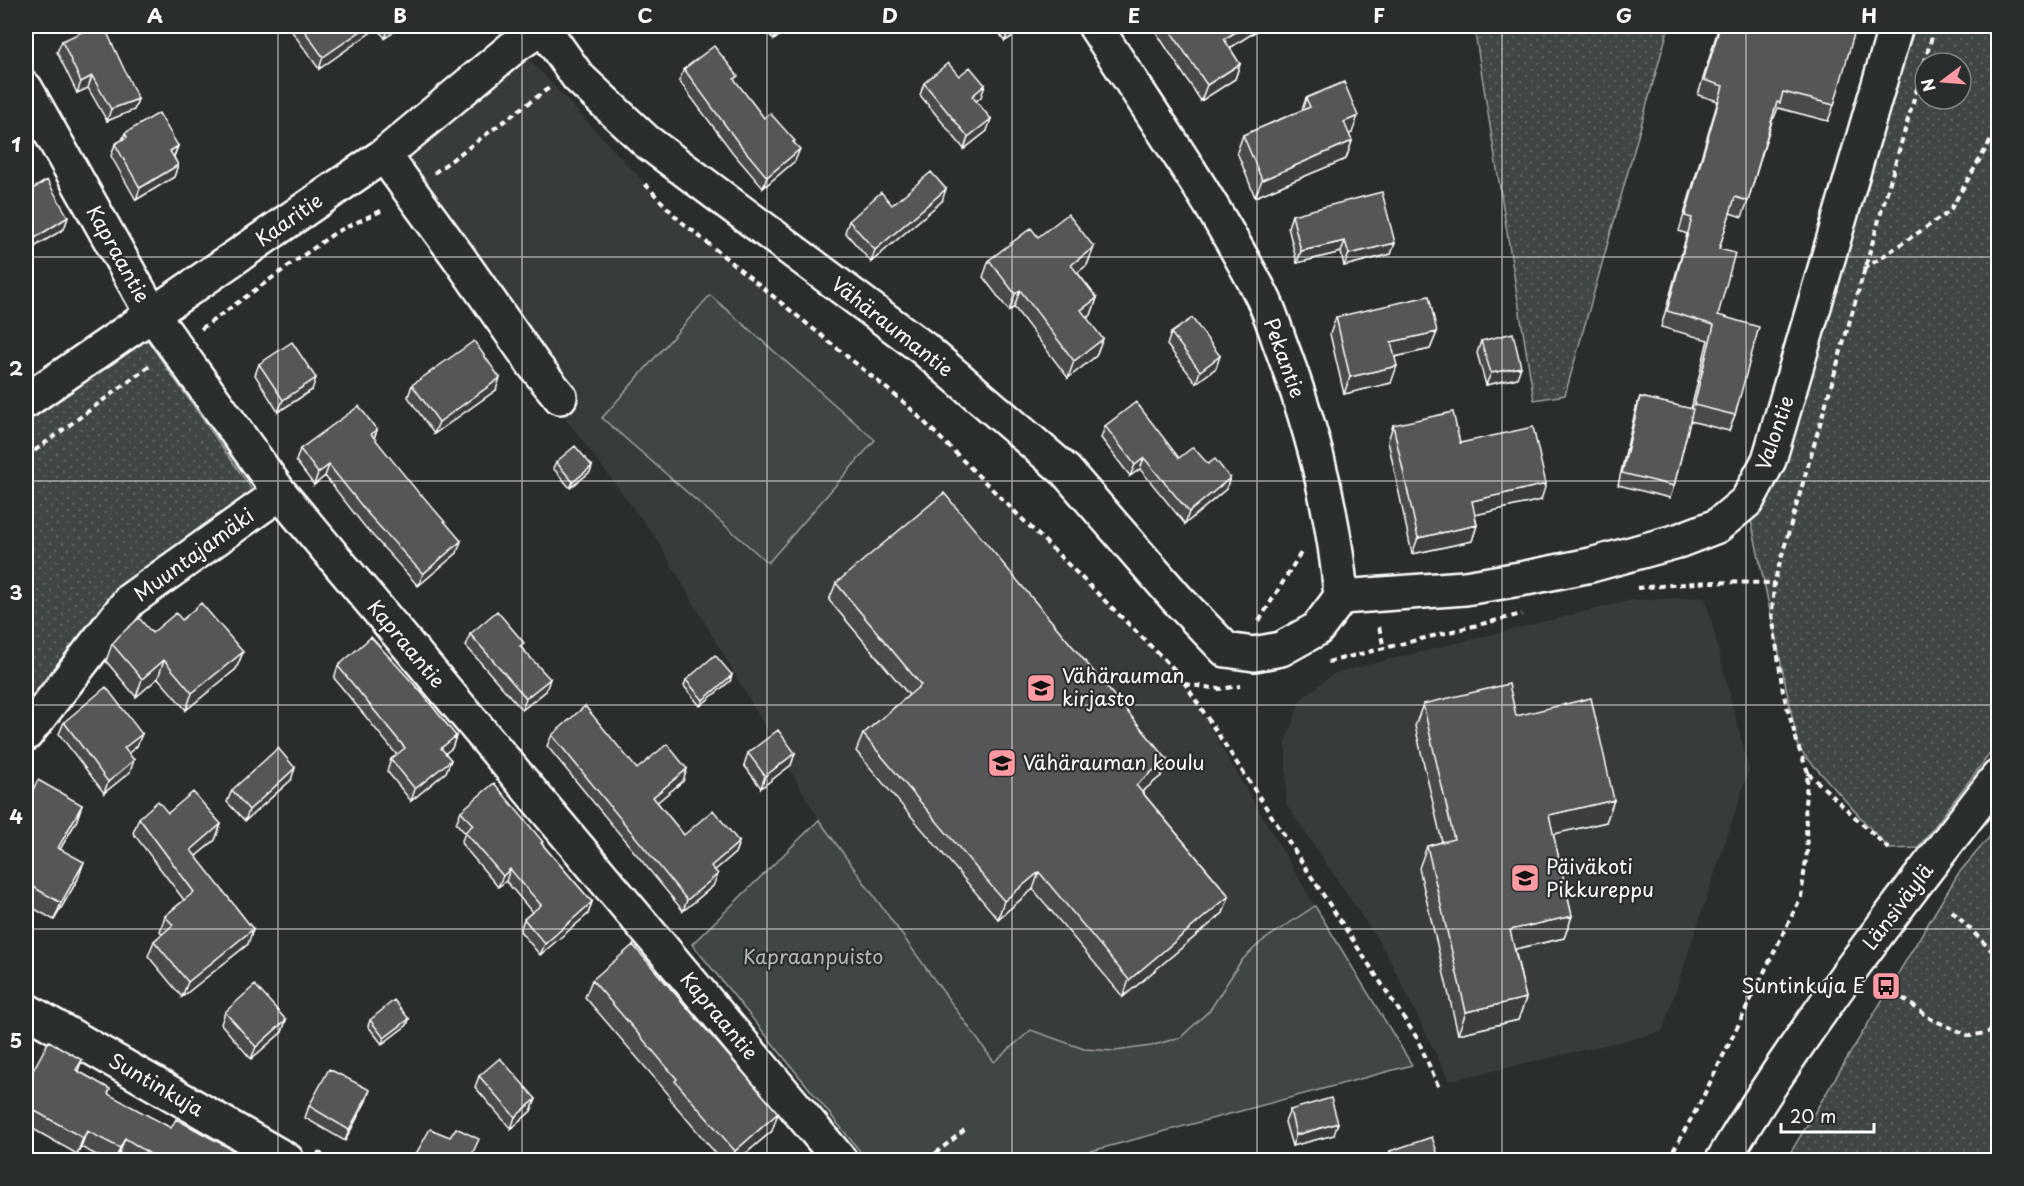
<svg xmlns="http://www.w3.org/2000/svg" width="2024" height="1186" font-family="'Playpen Sans',sans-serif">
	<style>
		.built { fill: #373a3b }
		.grass { fill: url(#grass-dots); stroke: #a0a2a2; stroke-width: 1.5; fill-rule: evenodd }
		.green { fill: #414445; stroke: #a0a2a2; stroke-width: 1.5 }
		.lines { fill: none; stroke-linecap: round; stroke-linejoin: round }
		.minor-casing { stroke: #fff; stroke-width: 38 }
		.major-casing { stroke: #fff; stroke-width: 38 }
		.path { stroke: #fff; stroke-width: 4; stroke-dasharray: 6 4.5; stroke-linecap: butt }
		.minor { stroke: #2a2d2e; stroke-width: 33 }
		.major { stroke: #2a2d2e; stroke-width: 33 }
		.wall { fill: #494b4c; stroke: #fff; stroke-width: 1.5 }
		.shaded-wall { fill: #3c3d3e; stroke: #fff; stroke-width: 1.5 }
		.building { fill: #555758; stroke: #fff; stroke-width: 1.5 }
		.grid { fill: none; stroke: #fff; stroke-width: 1.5; stroke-opacity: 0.55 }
		.labels { text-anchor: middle; stroke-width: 4.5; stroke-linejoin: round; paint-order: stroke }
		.street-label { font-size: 20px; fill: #fff; stroke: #2a2d2e }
		.poi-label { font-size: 20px; fill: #fff; stroke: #2a2d2e; text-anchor: start }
		.park-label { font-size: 20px; fill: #b3b4b5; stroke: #2a2d2e }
		.neatline { fill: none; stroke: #fff; stroke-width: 2 }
		.grid-label { font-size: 20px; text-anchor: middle; font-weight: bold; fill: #fff }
	</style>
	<defs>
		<pattern id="grass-dots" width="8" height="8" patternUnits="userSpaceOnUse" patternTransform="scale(1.5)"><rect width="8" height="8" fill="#414445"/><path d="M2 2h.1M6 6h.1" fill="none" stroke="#5e6061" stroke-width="1.8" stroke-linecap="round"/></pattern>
	</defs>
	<rect width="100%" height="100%" fill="#2a2d2e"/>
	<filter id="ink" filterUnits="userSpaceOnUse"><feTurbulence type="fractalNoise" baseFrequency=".0167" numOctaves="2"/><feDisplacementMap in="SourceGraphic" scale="12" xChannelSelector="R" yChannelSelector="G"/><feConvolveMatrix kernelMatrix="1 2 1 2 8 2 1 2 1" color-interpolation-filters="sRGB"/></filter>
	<g filter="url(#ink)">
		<path class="built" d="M 516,45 L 678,219 L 907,405 L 1178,673 L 1315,906 L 1412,1065 L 1063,1159 L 819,820 L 656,538 L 372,163 Z
			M 1705,597 L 1749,770 L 1662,1032 L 1449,1081 L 1386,952 L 1286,804 L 1286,741 L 1301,699 L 1335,673 L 1632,600 Z"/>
		<path class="grass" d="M 1474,26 L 1669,26 L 1565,395 L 1534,400 Z
			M 1892,26 L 1998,26 L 1998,743 L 1918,848 L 1889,849 L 1799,749 L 1747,501 ZM 1925,63 L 1961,63 L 1961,99 L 1925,99 Z
			M 136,324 L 263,505 L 26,712 L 26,405 Z
			M 1998,827 L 1998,1160 L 1786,1160 L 1958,874 Z"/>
		<path class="green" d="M 710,295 L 875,440 L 768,563 L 602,418 Z
			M 819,820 L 994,1062 L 1031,1030 L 1084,1049 L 1115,1051 L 1151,1046 L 1181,1037 L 1210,1010 L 1241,961 L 1261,942 L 1315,906 L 1412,1065 L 1058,1160 L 867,1160 L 692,944 Z"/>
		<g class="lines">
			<g class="minor-casing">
				<path id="minor" d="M 542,26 L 578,77 L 646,141 L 923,348 L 1066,471 L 1177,599 L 1226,650 L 1254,654 L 1281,649 L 1317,629 L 1341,597 C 1334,512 1313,431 1283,351 C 1276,333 1271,313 1262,296 C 1214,202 1152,114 1095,26
					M 26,89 L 152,314 L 280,493 L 840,1160
					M 384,155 L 457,255 L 534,365 L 560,397
					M 26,401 L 384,155 L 516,45 L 543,27
					M 1341,597 L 1465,588 L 1526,578 L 1591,565 L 1678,541 L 1717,526 L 1747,501 L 1769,460 L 1896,26
					M 26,734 L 130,600 L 280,493
					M 26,1010 L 287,1160"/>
			</g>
			<g class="major-casing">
				<path id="major" d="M 1723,1160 C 1804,1025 1901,901 1998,777"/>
			</g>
			<path class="path" d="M 434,173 L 549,88
				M 645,184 L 678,219 L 907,405 L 1178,673 L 1417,1038 L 1440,1090
				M 1864,269 L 1949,212 L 1998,128
				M 201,329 L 336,232 L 385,209
				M 26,457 L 151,365
				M 1637,588 L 1708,582 L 1774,583
				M 1259,621 L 1302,551
				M 1379,627 L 1384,648
				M 1328,662 L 1522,614
				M 1185,684 L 1219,689 L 1240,686
				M 1808,773 L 1889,849
				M 1952,911 L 1998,957
				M 1886,986 L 1931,1019 L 1970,1036 L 1998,1030
				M 317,1152 L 333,1160
				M 927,1160 L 967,1128
				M 1668,1160 L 1700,1103 L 1801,897 L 1807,851 L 1805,804 L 1808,772 L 1799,749 L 1783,692 L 1772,614 L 1774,583 L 1935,26"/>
			<use href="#minor" class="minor"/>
			<use href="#major" class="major"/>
		</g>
		<path class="wall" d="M 288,26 L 402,26 L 385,38 L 377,28 L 319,69 Z
			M 762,26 L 791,26 L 774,40 Z
			M 994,26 L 1029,26 L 1005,41 Z
			M 1152,26 L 1264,26 L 1230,48 L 1240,64 L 1235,79 L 1201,101 Z
			M 1719,26 L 1851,26 L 1834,105 L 1828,121 L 1778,108 L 1774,118 L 1773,118 L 1748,201 L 1742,217 L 1730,213 L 1719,249 L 1718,315 L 1735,415 L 1729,431 L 1690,421 L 1674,486 L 1670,498 L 1618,485 L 1636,408 L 1640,397 L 1691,409 L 1708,340 L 1661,327 L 1687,234 L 1679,231 L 1718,101 L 1698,95 Z
			M 62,41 L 138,99 L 134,110 L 107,121 L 88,88 L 77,93 L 57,52 Z
			M 684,69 L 736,82 L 764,118 L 794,143 L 795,161 L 763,188 L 733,153 L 679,81 Z
			M 959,76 L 981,97 L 976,101 L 987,131 L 964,149 L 920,95 L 924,83 Z
			M 1306,98 L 1352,133 L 1349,134 L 1352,141 L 1346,159 L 1255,197 L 1237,152 L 1243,135 L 1302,110 Z
			M 125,133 L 178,146 L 174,157 L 178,165 L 174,177 L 136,200 L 111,156 L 115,144 L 122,140 Z
			M 26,193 L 68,217 L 64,229 L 26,252 Z
			M 942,201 L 871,262 L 845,232 L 849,221 L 892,205 Z
			M 1292,215 L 1395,243 L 1391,254 L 1344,266 L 1341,252 L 1297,263 L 1288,227 Z
			M 1038,237 L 1094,247 L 1087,265 L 1077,272 L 1097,298 L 1091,315 L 1087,318 L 1096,356 L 1068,378 L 1014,307 L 1009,311 L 983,277 L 989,260 Z
			M 1336,317 L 1437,332 L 1430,349 L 1395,357 L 1391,383 L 1344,394 L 1330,334 Z
			M 1171,333 L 1216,368 L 1196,383 L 1167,345 Z
			M 1481,341 L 1517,378 L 1486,385 L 1477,353 Z
			M 259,364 L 312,390 L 278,412 L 255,375 Z
			M 412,385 L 496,390 L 434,434 L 408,397 Z
			M 1393,425 L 1460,443 L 1541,500 L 1475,515 L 1477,525 L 1472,541 L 1412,554 L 1388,441 Z
			M 1105,426 L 1179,458 L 1226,489 L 1185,524 L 1140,469 L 1130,476 L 1101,438 Z
			M 377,430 L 374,438 L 457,553 L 418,586 L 365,527 L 325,476 L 314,485 L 296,461 L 300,449 Z
			M 556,462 L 592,466 L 590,472 L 570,488 L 553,468 Z
			M 836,583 L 1167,759 L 1161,776 L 1142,792 L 1229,896 L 1223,913 L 1123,997 L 1033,889 L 998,919 L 856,751 L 863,734 L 909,695 L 829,600 Z
			M 182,620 L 243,652 L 236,669 L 186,710 L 158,678 L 136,697 L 106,661 L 112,644 L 152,633 Z
			M 470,634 L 546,691 L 522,710 L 466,646 Z
			M 338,666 L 456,736 L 452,748 L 445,753 L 451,760 L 446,772 L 411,801 L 387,771 L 391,759 L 397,755 L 334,678 Z
			M 686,680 L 730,681 L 700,706 L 684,686 Z
			M 1423,704 L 1516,716 L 1614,800 L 1606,822 L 1553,834 L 1572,916 L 1564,938 L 1515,949 L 1526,998 L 1518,1020 L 1458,1034 L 1419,868 L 1427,846 L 1442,842 L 1415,726 Z
			M 64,722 L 137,746 L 128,753 L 130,772 L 104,793 L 59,734 Z
			M 552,735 L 637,769 L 683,781 L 657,802 L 684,835 L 739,842 L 735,853 L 715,870 L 713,886 L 683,911 L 547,746 Z
			M 748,753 L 795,753 L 791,765 L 761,788 L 744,765 Z
			M 291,780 L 245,821 L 227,802 L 232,790 Z
			M 26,803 L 82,805 L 76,822 L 60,849 L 78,879 L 54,920 L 26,904 Z
			M 461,811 L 542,844 L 592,902 L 588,914 L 540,955 L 520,931 L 524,919 L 532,912 L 506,881 L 498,887 L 461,843 L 465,833 L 456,823 Z
			M 168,813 L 221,824 L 215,840 L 196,856 L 248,944 L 182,997 L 148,956 L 154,941 L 162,934 L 160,931 L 165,916 L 184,900 L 133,833 L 139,818 Z
			M 592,980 L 772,1131 L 737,1161 L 722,1161 L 669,1098 L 670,1096 L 585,997 Z
			M 225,1012 L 286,1020 L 282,1032 L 251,1059 L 221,1024 Z
			M 409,1019 L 407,1025 L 382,1044 L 368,1026 L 370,1020 Z
			M 82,1060 L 78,1071 L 110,1089 L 108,1095 L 171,1128 L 253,1161 L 129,1161 L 119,1154 L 116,1161 L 108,1161 L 81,1147 L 77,1154 L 26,1125 L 26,1083 Z
			M 479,1076 L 536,1099 L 531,1111 L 511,1129 L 475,1087 Z
			M 366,1101 L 345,1141 L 305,1118 L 309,1106 Z
			M 1290,1110 L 1334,1135 L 1292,1146 L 1285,1122 Z
			M 1390,1151 L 1440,1161 L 1387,1161 Z"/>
		<path class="shaded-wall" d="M 368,26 L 378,26 L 377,28 L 319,69 L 323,57 Z
			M 390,26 L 402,26 L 385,38 L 389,27 Z
			M 781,26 L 791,26 L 774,40 L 778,28 Z
			M 1010,26 L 1029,26 L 1005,41 Z
			M 1246,26 L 1264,26 L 1219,55 L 1224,39 Z
			M 1240,64 L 1235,79 L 1201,101 L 1207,85 Z
			M 92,76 L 88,88 L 77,93 L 81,82 Z
			M 985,85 L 981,97 L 968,108 L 972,96 Z
			M 138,99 L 134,110 L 107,121 L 111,109 Z
			M 1358,116 L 1352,133 L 1337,139 L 1344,122 Z
			M 991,119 L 987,131 L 964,149 L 968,137 Z
			M 1352,141 L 1346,159 L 1255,197 L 1262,180 Z
			M 178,146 L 173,158 L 170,151 Z
			M 800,149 L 795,161 L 763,188 L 767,177 Z
			M 178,165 L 174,177 L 136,200 L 140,188 Z
			M 946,189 L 942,201 L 871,262 L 875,250 Z
			M 68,217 L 64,229 L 26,252 L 30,241 Z
			M 1345,241 L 1341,252 L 1297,263 L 1301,251 Z
			M 1395,243 L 1391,254 L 1344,266 L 1349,254 Z
			M 1094,247 L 1087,265 L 1065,282 L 1071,265 Z
			M 1020,290 L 1014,307 L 1009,311 L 1015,294 Z
			M 1097,298 L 1091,315 L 1075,328 L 1081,310 Z
			M 1437,332 L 1430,349 L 1385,359 L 1391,342 Z
			M 1103,339 L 1096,356 L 1068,378 L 1074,361 Z
			M 1220,356 L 1216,368 L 1196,383 L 1200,371 Z
			M 1397,366 L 1391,383 L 1344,394 L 1350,377 Z
			M 1521,367 L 1517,378 L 1486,385 L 1491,373 Z
			M 316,378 L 312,390 L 278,412 L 283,400 Z
			M 500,378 L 496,390 L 434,434 L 439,422 Z
			M 377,430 L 373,441 L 371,434 Z
			M 1144,458 L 1140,469 L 1130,476 L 1135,465 Z
			M 329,465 L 325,476 L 314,485 L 318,473 Z
			M 592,466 L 590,472 L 570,488 L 573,482 Z
			M 1230,478 L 1226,489 L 1185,524 L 1189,512 Z
			M 1546,484 L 1541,500 L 1466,517 L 1472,501 Z
			M 1477,525 L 1472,541 L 1412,554 L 1418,538 Z
			M 461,541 L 457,553 L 418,586 L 423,574 Z
			M 243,652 L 236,669 L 186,710 L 192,693 Z
			M 164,660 L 158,678 L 136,697 L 142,679 Z
			M 732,675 L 730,681 L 700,706 L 703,700 Z
			M 550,679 L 546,691 L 522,710 L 526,698 Z
			M 142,734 L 137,746 L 120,760 L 124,748 Z
			M 456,736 L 452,748 L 437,760 L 441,748 Z
			M 795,753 L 791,765 L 761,788 L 765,776 Z
			M 1167,759 L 1161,776 L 1130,802 L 1136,785 Z
			M 134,760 L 130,772 L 104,793 L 108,782 Z
			M 451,760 L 446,772 L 411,801 L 415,789 Z
			M 295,768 L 291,780 L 245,821 L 249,810 Z
			M 687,769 L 683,781 L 649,809 L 653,797 Z
			M 1614,800 L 1606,822 L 1541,837 L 1549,815 Z
			M 82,805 L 76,822 L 51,865 L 58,848 Z
			M 221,824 L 215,840 L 185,865 L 191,850 Z
			M 739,842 L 735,853 L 707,877 L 711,866 Z
			M 84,862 L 78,879 L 54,920 L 61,903 Z
			M 510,869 L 506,881 L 498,887 L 503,876 Z
			M 1039,872 L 1033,889 L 998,919 L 1004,901 Z
			M 718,874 L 713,886 L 683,911 L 687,900 Z
			M 1229,896 L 1223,913 L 1123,997 L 1129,980 Z
			M 592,902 L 588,914 L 540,955 L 545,944 Z
			M 1572,916 L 1564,938 L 1502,952 L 1510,930 Z
			M 253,929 L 248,944 L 182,997 L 188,982 Z
			M 1526,998 L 1518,1020 L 1458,1034 L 1466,1012 Z
			M 409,1019 L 407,1025 L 382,1044 L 384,1038 Z
			M 286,1020 L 282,1032 L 251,1059 L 256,1047 Z
			M 370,1090 L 366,1101 L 345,1141 L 349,1130 Z
			M 536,1099 L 531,1111 L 511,1129 L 515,1117 Z
			M 778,1113 L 772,1131 L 737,1161 L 731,1161 L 735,1151 Z
			M 1338,1123 L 1334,1135 L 1292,1146 L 1296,1135 Z
			M 87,1131 L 81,1147 L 77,1154 L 83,1138 Z
			M 125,1138 L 119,1154 L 115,1161 L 120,1148 Z"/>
		<path class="building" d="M 95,26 L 104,26 L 138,99 L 111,109 L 92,76 L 81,82 L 62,41 Z
			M 301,26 L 368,26 L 323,57 Z
			M 1167,26 L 1246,26 L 1224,39 L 1240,64 L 1207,85 Z
			M 1720,26 L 1851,26 L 1856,27 L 1834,105 L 1783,92 L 1780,103 L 1777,102 L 1748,201 L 1735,197 L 1719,249 L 1735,253 L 1718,315 L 1759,327 L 1735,415 L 1694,405 L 1714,325 L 1667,311 L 1692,218 L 1685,216 L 1723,86 L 1704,80 Z
			M 714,46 L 738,76 L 734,79 L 764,118 L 770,113 L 795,141 L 793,142 L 800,149 L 767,177 L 737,141 L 684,69 Z
			M 948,63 L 959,76 L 970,67 L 985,85 L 972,96 L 991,119 L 968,137 L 924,83 Z
			M 1344,82 L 1358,116 L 1344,122 L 1352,141 L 1262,180 L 1243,135 L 1310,107 L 1306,98 Z
			M 159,113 L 178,146 L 170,151 L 178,165 L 140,188 L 115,144 L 127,137 L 125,133 Z
			M 931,172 L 946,189 L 875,250 L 849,221 L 881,192 L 892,205 Z
			M 47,180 L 68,217 L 30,241 L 26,234 L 26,193 Z
			M 1382,192 L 1395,243 L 1349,254 L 1345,241 L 1301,251 L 1292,215 Z
			M 1068,214 L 1094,247 L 1071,265 L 1097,298 L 1081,310 L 1103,339 L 1074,361 L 1020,290 L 1015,294 L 989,260 L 1031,228 L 1038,237 Z
			M 1429,296 L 1437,332 L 1391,342 L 1397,366 L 1350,377 L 1336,317 Z
			M 1192,318 L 1220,356 L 1200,371 L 1171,333 Z
			M 1513,333 L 1521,367 L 1491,373 L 1481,341 Z
			M 474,341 L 500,378 L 439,422 L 412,385 Z
			M 292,342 L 316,378 L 283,400 L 259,364 Z
			M 1640,397 L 1693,409 L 1674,486 L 1622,473 Z
			M 1136,402 L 1179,458 L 1193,447 L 1208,464 L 1215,459 L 1230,478 L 1189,512 L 1144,458 L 1135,465 L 1105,426 Z
			M 359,406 L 377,430 L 371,434 L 421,496 L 422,495 L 461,541 L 423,574 L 369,515 L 329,465 L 318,473 L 300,449 Z
			M 1453,412 L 1460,443 L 1533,427 L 1546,484 L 1472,501 L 1477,525 L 1418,538 L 1393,425 Z
			M 575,446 L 592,466 L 573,482 L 556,462 Z
			M 944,493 L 1167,759 L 1136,785 L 1229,896 L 1129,980 L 1039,872 L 1004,901 L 863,734 L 921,685 L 836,583 Z
			M 201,603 L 243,652 L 192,693 L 164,660 L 142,679 L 112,644 L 120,635 L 139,618 L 152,633 L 176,613 L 182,620 Z
			M 497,611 L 524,643 L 520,646 L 550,679 L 526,698 L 470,634 Z
			M 371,637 L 421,692 L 456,736 L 441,748 L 451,760 L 415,789 L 391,759 L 405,748 L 338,666 Z
			M 715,655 L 732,675 L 703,700 L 686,680 Z
			M 1509,684 L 1516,716 L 1591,698 L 1614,800 L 1549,815 L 1572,916 L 1510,930 L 1526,998 L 1466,1012 L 1427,846 L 1454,839 L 1423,704 Z
			M 106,687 L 142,734 L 124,748 L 134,760 L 108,782 L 64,722 Z
			M 585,706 L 637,769 L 667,744 L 687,769 L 653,797 L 684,835 L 713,810 L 739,842 L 711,866 L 718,874 L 687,900 L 552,735 Z
			M 778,730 L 795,753 L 765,776 L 748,753 Z
			M 278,748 L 295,768 L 249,810 L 232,790 Z
			M 38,780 L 82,805 L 58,848 L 84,862 L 61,903 L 26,883 L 26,803 Z
			M 494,783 L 543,842 L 541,843 L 592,902 L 545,944 L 524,919 L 541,905 L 510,869 L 503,876 L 465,832 L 473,825 L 461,811 Z
			M 193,792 L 221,824 L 191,850 L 253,929 L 188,982 L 154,941 L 173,925 L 165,916 L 194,892 L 139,818 L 158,801 L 168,813 Z
			M 633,945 L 778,1113 L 735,1151 L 675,1081 L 677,1079 L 592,980 Z
			M 255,985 L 286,1020 L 256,1047 L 225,1012 Z
			M 394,1000 L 409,1019 L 384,1038 L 370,1020 Z
			M 49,1041 L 82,1060 L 76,1070 L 110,1089 L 108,1094 L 171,1128 L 176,1119 L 253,1161 L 161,1161 L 125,1138 L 120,1148 L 87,1131 L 83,1138 L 26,1106 L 26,1083 Z
			M 500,1058 L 536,1099 L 515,1117 L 479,1076 Z
			M 329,1069 L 370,1090 L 349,1130 L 309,1106 Z
			M 1331,1098 L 1338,1123 L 1296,1135 L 1290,1110 Z
			M 456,1128 L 479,1139 L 469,1161 L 412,1161 L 430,1129 L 450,1137 Z
			M 1432,1137 L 1440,1161 L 1394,1161 L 1390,1151 Z
			M 1124,1155 L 1126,1161 L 1102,1161 Z
			M 1022,1158 L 1023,1161 L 1012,1161 Z"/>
	</g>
	<path class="grid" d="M 278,26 L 278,1160M 522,26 L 522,1160M 767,26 L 767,1160M 1012,26 L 1012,1160M 1257,26 L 1257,1160M 1502,26 L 1502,1160M 1746,26 L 1746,1160M 26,257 L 1998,257M 26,481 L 1998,481M 26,705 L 1998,705M 26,929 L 1998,929"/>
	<defs>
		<g id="school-square" transform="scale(1.5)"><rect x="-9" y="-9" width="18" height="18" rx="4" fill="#ff9aa2" stroke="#2a2d2e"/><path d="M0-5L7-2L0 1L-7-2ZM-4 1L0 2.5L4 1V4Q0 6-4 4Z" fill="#111"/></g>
		<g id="bus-square" transform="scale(1.5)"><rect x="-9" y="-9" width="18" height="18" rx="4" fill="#ff9aa2" stroke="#2a2d2e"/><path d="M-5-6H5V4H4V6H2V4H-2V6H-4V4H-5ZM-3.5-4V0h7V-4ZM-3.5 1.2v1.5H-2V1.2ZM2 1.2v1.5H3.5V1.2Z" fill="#111"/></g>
	</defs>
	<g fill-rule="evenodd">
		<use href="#school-square" x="1041" y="688"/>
		<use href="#school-square" x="1002" y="763"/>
		<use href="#school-square" x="1525" y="878"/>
		<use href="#bus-square" x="1886" y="986"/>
	</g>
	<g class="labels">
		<g class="street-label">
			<text transform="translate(289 220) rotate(-35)" y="7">Kaaritie</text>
			<text transform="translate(118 254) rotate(61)" y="7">Kapraantie</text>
			<text transform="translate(892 327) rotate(38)" y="7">Vähäraumantie</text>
			<text transform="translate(1284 358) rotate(70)" y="7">Pekantie</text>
			<text transform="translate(1775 433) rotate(-71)" y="7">Valontie</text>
			<text transform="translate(194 555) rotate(-36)" y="7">Muuntajamäki</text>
			<text transform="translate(406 644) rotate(50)" y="7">Kapraantie</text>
			<text transform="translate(1898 907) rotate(-53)" y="7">Länsiväylä</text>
			<text transform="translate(719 1016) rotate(50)" y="7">Kapraantie</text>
			<text transform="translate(156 1085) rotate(30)" y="7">Suntinkuja</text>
		</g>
		<g class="poi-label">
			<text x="1062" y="683">Vähärauman<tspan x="1062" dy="23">kirjasto</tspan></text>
			<text x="1023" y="770">Vähärauman koulu</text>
			<text x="1546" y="874">Päiväkoti<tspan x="1546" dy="23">Pikkureppu</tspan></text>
			<text x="1865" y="993" text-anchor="end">Suntinkuja E</text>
		</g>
		<g class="park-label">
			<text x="813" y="964">Kapraanpuisto</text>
		</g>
	</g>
	<rect width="2024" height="1186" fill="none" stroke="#2a2d2e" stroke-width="66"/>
	<g transform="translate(1943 81) rotate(254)"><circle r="28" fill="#2a2d2e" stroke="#7f8182" stroke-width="1.5"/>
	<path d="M0-4.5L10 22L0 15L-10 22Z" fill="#ff9aa2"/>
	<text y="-9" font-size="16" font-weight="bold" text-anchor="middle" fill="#ffffff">N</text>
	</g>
	<path d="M1781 1123v9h93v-9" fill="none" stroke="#ffffff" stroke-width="3"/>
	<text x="1790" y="1123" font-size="18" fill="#ffffff" stroke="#2a2d2e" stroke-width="4.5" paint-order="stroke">20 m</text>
	<rect x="33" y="33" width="1958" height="1120" class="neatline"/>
	<g class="grid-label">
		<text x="155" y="23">A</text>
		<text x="400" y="23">B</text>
		<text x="645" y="23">C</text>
		<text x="890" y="23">D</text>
		<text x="1134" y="23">E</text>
		<text x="1379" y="23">F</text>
		<text x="1624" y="23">G</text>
		<text x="1869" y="23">H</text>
		<text x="16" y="152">1</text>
		<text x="16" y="376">2</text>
		<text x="16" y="600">3</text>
		<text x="16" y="824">4</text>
		<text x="16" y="1048">5</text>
	</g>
</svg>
